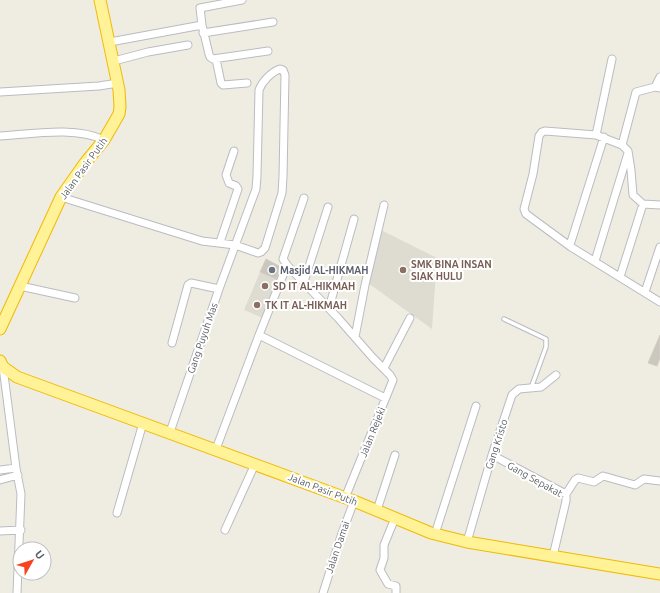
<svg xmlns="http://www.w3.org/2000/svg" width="660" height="593" font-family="Ubuntu,sans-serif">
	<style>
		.education { fill: #dedcd1 }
		.building { fill: #cac7bf; stroke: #d4cfc0 }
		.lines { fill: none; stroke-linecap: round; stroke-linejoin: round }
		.service-casing { stroke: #babcc2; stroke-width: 5.5 }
		.minor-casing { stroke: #babcc2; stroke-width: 9 }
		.trunk-casing { stroke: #f0ba00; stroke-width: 13 }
		.service { stroke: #fff; stroke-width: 3.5 }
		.minor { stroke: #fff; stroke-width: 7 }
		.trunk { stroke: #fff297; stroke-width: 11 }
		.worship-dot { fill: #6b7280; stroke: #fff; stroke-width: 1.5 }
		.education-dot { fill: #8d6e63; stroke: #fff; stroke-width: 1.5 }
		.labels { text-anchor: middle; stroke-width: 4; stroke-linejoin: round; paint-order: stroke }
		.street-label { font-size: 10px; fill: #5a5e64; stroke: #fff }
		.education-label { font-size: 10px; font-weight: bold; fill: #785e54; stroke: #fff; text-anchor: start }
		.worship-label { font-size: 10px; font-weight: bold; fill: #5b616d; stroke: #fff; text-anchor: start }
	</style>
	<rect width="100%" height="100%" fill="#efede2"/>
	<path class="education" d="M 379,229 L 437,258 L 432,329 L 368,283 Z
		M 260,272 L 278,280 L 263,318 L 244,310 Z"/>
	<path class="building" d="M 266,259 L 281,267 L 276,279 L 260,272 Z
		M 660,335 L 660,358 L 657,366 L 648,363 Z"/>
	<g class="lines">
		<g class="service-casing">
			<path id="service" d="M 504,319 L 546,339 L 546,347 L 531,388"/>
		</g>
		<g class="minor-casing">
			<path id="minor" d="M 202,25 L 200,8 L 242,0
				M 203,33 L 273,22
				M 110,42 L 202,25 L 209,54 L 210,57 L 213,59 L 268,51
				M 216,59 L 221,83 L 223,85 L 247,83
				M 114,61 L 148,52 L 188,45
				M 655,87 L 660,77
				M 0,92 L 99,86 L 118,83
				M 596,135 L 612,59
				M 0,136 C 31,134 76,126 104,140
				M 622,145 L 636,92 L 655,87 L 660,88
				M 61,197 L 202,241 L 235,245 L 258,253 L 261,252 L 265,248 L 282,193 L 283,177 L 285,75 L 283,70 L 280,69 C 271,72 262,82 259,90 L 257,176 L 256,189 L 219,289 L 170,432
				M 304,198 L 283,259 L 287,265 L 338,318 L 373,358 L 390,375 L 393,380 L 345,498
				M 660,205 L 643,204 L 633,195 L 631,170 L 628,151 L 622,145 L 596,135 L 545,131 L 542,132 L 539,136 L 533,174 L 524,209 L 526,214 L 571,247 L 660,302
				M 220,242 L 238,189 L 236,186 L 229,183 L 226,175 L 234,151
				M 571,247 L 570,245 L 604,137
				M 595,261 L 628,153
				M 620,277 L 643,204
				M 304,282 L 328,207
				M 20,286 L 75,298
				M 645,292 L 660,247
				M 329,308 L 354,219
				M 259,335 L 385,398
				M 355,337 L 365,285 L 384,205
				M 172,343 L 188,285 L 191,283 L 219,289
				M 3,367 L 16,468 L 21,494 L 17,593
				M 384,368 L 410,318
				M 216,449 L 259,335 L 287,265
				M 492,455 L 566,494 L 566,501 L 553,556
				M 0,470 L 16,468
				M 0,480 L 18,475
				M 566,494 L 575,480 L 578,478 L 594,482 L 603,476 L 635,485 L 644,479 L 660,481
				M 377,510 L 395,455
				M 117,513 L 143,423
				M 395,518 L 384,545 L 384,558 L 380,570 L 388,584 L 396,586 L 396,593
				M 225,530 L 255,464
				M 0,531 L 21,530
				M 435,534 L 476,406
				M 467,542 L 492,455 L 512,395 L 519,389 L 541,387 L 556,375
				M 323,593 L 341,536 L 354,501"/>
		</g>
		<g class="trunk-casing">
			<path id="trunk" d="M 0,329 L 61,197 L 85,163 L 104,140 L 119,114 L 120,107 L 119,90 L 100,0
				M 0,361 L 3,367 L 17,377 L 354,501 L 431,533 L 467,542 L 660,574"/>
		</g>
		<use href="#service" class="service"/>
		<use href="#minor" class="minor"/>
		<use href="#trunk" class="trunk"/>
	</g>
	<circle class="worship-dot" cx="272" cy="270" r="4"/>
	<g class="education-dot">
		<circle cx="403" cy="270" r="4"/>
		<circle cx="265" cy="286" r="4"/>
		<circle cx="257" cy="305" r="4"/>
	</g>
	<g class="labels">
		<g class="street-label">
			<text transform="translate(83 168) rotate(-54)" y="4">Jalan Pasir Putih</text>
			<text transform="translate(202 338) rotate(-71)" y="4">Gang Puyuh Mas</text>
			<text transform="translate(372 432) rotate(-68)" y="4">Jalan Rejeki</text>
			<text transform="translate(496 444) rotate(-72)" y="4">Gang Kristo</text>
			<text transform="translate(535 479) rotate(29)" y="4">Gang Sepakat</text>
			<text transform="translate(323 489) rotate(21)" y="4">Jalan Pasir Putih</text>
			<text transform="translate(337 547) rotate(-71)" y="4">Jalan Damai</text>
		</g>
		<g class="education-label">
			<text x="411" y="268">SMK BINA INSAN<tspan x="411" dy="12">SIAK HULU</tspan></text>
			<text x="273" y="290">SD IT AL-HIKMAH</text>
			<text x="265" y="309">TK IT AL-HIKMAH</text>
		</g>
		<g class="worship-label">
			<text x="280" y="274">Masjid AL-HIKMAH</text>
		</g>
	</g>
	<g transform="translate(32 561) rotate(51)"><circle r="19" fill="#ffffff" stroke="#bdbfc1"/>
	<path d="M0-3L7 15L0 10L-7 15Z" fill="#f7421f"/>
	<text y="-6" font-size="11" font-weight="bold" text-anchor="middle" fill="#5a5e64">U</text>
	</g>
</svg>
